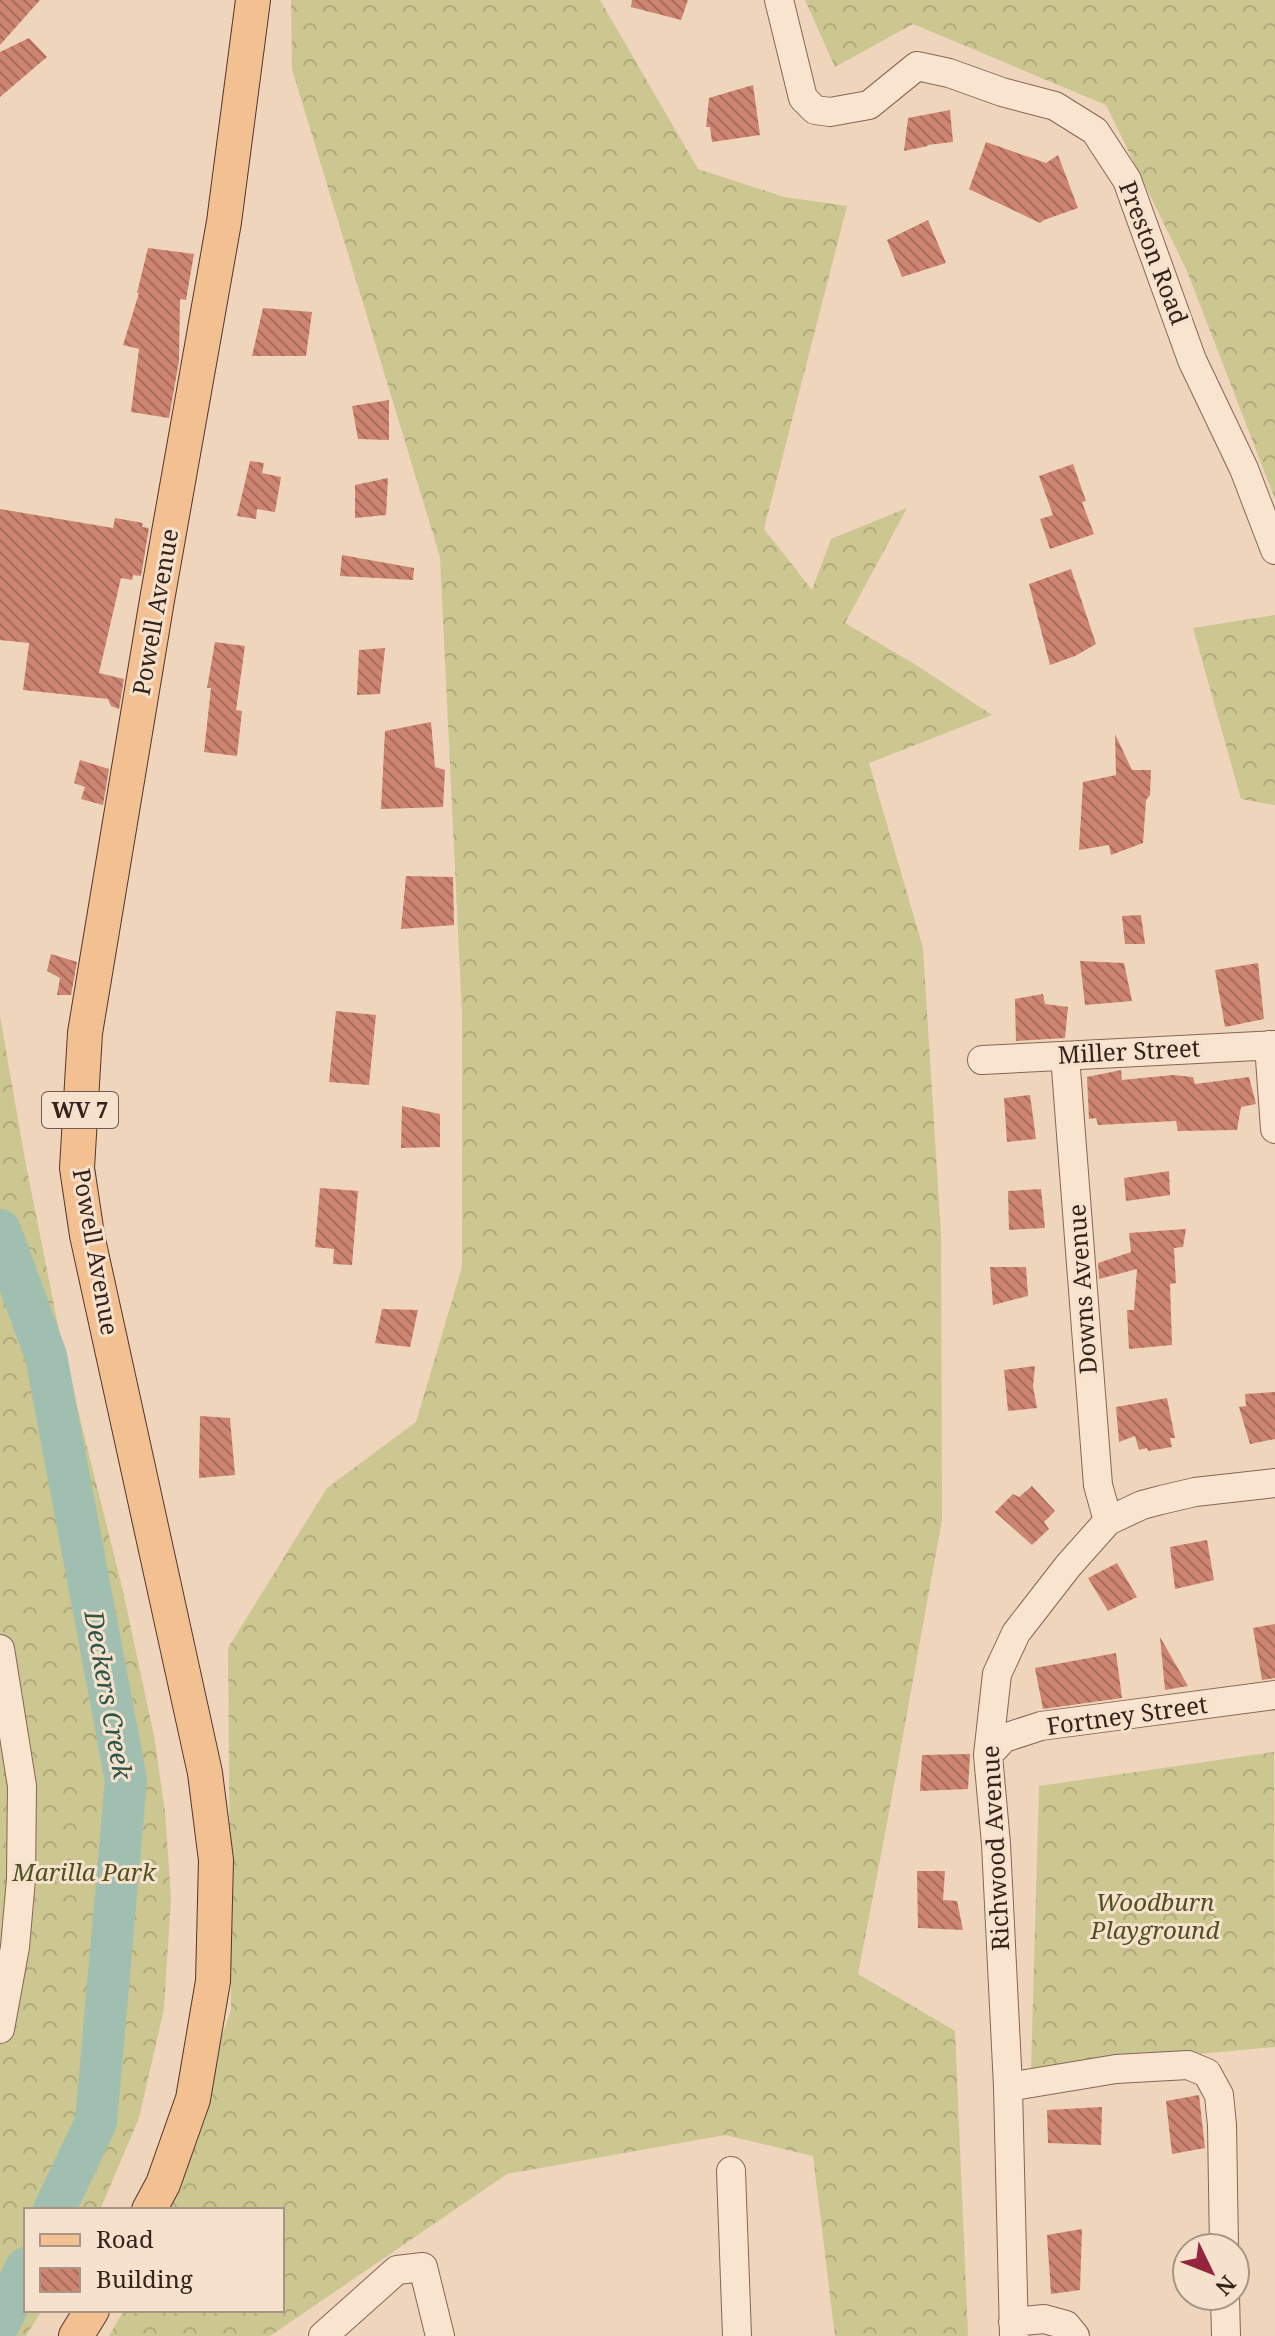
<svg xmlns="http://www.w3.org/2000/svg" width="1275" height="2336" font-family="'Noto Serif',serif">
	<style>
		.forest { fill: url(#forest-crowns) }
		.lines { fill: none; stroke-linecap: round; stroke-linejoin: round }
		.river { stroke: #a0bfb0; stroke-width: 42 }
		.building { fill: url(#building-back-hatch) }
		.minor-casing { stroke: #866556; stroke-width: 30 }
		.major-casing { stroke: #53352b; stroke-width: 36 }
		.minor { stroke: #f9e4cf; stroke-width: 28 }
		.major { stroke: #f3c092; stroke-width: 34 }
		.labels { text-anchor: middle; stroke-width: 6; stroke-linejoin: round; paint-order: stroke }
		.shield { fill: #f5e1cc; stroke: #6f5b50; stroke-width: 2 }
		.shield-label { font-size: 22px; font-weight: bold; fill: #35221b }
		.street-label { font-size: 24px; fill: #35221b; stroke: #f5e1cc }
		.park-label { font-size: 24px; font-style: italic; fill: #4f5121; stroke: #f5e1cc }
		.water-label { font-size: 26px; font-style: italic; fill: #2a5549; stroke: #f5e1cc }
	</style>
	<defs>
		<pattern id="forest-crowns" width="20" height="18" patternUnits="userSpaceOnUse" patternTransform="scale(2)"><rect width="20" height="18" fill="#ccc691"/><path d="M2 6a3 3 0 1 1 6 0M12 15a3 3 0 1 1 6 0" fill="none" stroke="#b0aa7c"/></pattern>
		<pattern id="building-back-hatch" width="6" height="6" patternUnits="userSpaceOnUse" patternTransform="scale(2)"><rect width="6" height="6" fill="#cd8471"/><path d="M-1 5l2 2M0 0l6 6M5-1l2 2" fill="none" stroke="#a76c5c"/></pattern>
	</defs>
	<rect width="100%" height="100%" fill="#eed5bc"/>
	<path class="forest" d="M 291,0 L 600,0 L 698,169 L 784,197 L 847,206 L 764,529 L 812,590 L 831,539 L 907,508 L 845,623 L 916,665 L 992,715 L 869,763 L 923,948 L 941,1234 L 942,1520 L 888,1818 L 858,1974 L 955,2031 L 968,2336 L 835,2336 L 813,2156 L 725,2135 L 507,2174 L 270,2336 L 109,2336 L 124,2310 L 282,2310 L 282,2210 L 160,2210 L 231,2010 L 228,1648 L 327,1488 L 416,1422 L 462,1267 L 462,1014 L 440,557 L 292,69 Z
		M 805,0 L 1275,0 L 1275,499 L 1187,271 L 1106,105 L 913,24 L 835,67 Z
		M 1275,615 L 1275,805 L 1241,799 L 1193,628 Z
		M 0,1016 L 25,1160 L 63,1350 L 123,1591 L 154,1736 L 165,1812 L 171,1898 L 164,2009 L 139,2118 L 100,2210 L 26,2210 L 26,2310 L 42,2310 L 26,2336 L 0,2336 Z
		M 1274,1752 L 1275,2047 L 1031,2069 L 1039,1786 Z"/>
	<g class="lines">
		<path class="river" d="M 0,1230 L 46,1356 L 126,1780 L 96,2122 L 54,2210
			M 0,2322 L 26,2268"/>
	</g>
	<path class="building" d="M 0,0 L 40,0 L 0,45 Z
		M 632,0 L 688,0 L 681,20 L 631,7 Z
		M 29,38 L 47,57 L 0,97 L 0,52 Z
		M 753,85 L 760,135 L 712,142 L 710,127 L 706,127 L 709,98 Z
		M 950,110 L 953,142 L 927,145 L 928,146 L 904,151 L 908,118 Z
		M 986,142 L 1046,163 L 1058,155 L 1078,208 L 1044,220 L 1040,223 L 969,189 Z
		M 928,220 L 946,263 L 902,277 L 887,240 Z
		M 148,248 L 194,254 L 186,300 L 180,299 L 179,361 L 169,418 L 131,412 L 139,349 L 123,345 L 139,293 L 137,293 Z
		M 263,308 L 312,312 L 306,356 L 252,356 Z
		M 389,400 L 389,440 L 358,439 L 352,406 Z
		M 250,461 L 264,463 L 262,473 L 281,477 L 275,512 L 257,509 L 256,519 L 237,516 Z
		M 1073,464 L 1086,501 L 1082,502 L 1094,534 L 1050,549 L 1040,519 L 1053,515 L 1039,476 Z
		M 388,478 L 386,515 L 355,518 L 355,485 Z
		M 0,509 L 113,528 L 115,518 L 143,523 L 142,527 L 149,528 L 141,576 L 133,575 L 132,580 L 121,578 L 99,673 L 124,679 L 119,709 L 111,706 L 108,699 L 23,690 L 29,643 L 0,640 Z
		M 342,555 L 414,568 L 413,580 L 340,576 Z
		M 1071,569 L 1096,644 L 1075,656 L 1050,665 L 1029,584 Z
		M 215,642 L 245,646 L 236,710 L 242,711 L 237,756 L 204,752 L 211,688 L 207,688 Z
		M 385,648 L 380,694 L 357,695 L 359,650 Z
		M 431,722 L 435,767 L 445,770 L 443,807 L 381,809 L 385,731 Z
		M 1115,734 L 1132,770 L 1151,770 L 1150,795 L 1146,800 L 1143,843 L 1111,855 L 1109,845 L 1079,850 L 1083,782 L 1116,775 Z
		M 80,760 L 109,769 L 103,805 L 81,799 L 85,787 L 74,783 Z
		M 406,876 L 453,877 L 454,925 L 401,929 Z
		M 1141,915 L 1145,944 L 1125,944 L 1122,916 Z
		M 51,954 L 77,962 L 71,995 L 57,995 L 60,978 L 47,971 Z
		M 1080,961 L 1124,963 L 1132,1001 L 1085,1005 Z
		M 1258,963 L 1264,1019 L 1225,1027 L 1215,970 Z
		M 1043,994 L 1045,1004 L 1068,1007 L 1065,1038 L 1016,1041 L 1015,999 Z
		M 336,1011 L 376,1015 L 369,1085 L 329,1082 Z
		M 1121,1070 L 1122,1080 L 1173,1075 L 1193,1077 L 1195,1084 L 1249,1077 L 1256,1104 L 1241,1107 L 1237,1130 L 1178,1131 L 1176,1121 L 1098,1125 L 1096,1118 L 1089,1119 L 1087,1077 Z
		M 1030,1095 L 1036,1139 L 1007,1142 L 1004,1098 Z
		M 402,1106 L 440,1114 L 440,1147 L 401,1148 Z
		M 1169,1171 L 1170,1195 L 1126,1201 L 1124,1178 Z
		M 320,1188 L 358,1191 L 352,1265 L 333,1264 L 334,1249 L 315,1247 Z
		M 1041,1189 L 1045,1228 L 1009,1230 L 1008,1191 Z
		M 1186,1229 L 1183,1247 L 1174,1248 L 1176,1283 L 1170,1284 L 1172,1345 L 1129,1349 L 1127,1310 L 1134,1310 L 1137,1269 L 1099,1279 L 1098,1263 L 1131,1252 L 1129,1233 Z
		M 990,1267 L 1026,1267 L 1028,1296 L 993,1305 Z
		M 382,1309 L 418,1310 L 410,1347 L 375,1343 Z
		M 1035,1366 L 1033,1386 L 1037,1408 L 1008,1411 L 1004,1370 Z
		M 1275,1392 L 1275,1439 L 1250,1444 L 1239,1407 L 1246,1406 L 1245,1394 Z
		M 1167,1398 L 1175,1438 L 1170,1438 L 1172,1447 L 1148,1451 L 1147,1448 L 1139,1450 L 1135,1436 L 1119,1442 L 1116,1407 Z
		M 200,1416 L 230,1418 L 235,1475 L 199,1478 Z
		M 1032,1486 L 1055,1511 L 1044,1522 L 1049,1529 L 1032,1545 L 995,1512 L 1013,1494 L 1019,1497 Z
		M 1207,1540 L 1214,1580 L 1175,1589 L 1170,1547 Z
		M 1117,1563 L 1137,1597 L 1108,1611 L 1088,1578 Z
		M 1275,1624 L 1275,1678 L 1262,1680 L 1253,1628 Z
		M 1160,1637 L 1188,1686 L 1165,1690 Z
		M 1116,1653 L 1122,1698 L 1043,1709 L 1035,1668 Z
		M 970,1754 L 968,1789 L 920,1791 L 922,1755 Z
		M 917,1871 L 945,1871 L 943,1900 L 957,1901 L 963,1930 L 918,1928 Z
		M 1199,2095 L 1205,2148 L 1172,2154 L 1166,2101 Z
		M 1102,2107 L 1101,2145 L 1048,2143 L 1047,2110 Z
		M 1082,2229 L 1080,2290 L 1051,2294 L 1047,2235 Z"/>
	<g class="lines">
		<g class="minor-casing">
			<path id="minor" d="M 779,0 L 803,98 L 815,110 L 830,112 L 869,105 L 917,66 L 949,73 L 1002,92 L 1055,106 L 1095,131 L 1127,180 L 1192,360 L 1244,469 L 1275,550
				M 1269,1045 L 1275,1129
				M 1065,1056 L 1098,1485 L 1108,1521
				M 982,1060 L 1275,1045
				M 0,1649 L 22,1786 L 21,1879 L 15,1947 L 0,2029
				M 988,1755 L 1004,1738 L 1041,1726 L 1275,1695
				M 1008,2087 L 1116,2069 L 1188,2065 L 1207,2073 L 1219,2095 L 1222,2125 L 1224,2248
				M 731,2171 L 737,2336
				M 1225,2296 L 1226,2336
				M 1013,2322 L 1044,2319 L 1066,2325 L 1075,2336
				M 323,2336 L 397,2270 L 423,2267 L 440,2336
				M 1014,2336 L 1008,2087 L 996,1844 L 988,1755 L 997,1674 L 1016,1633 L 1068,1566 L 1108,1521 L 1142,1505 L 1161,1500 L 1195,1492 L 1275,1483"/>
		</g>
		<g class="major-casing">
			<path id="major" d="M 149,2210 L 163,2184 L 193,2099 L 213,1981 L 216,1860 L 205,1773 L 87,1235 L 77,1168 L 85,1033 L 157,600 L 224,222 L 253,0
				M 76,2336 L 92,2310"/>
		</g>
		<use href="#minor" class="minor"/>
		<use href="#major" class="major"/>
	</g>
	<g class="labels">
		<rect class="shield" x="42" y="1092" width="76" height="36" rx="6"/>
		<g class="shield-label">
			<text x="80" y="1118">WV 7</text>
		</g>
		<g class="street-label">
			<text transform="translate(1153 253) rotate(69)" y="8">Preston Road</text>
			<text transform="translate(156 612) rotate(-80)" y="8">Powell Avenue</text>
			<text transform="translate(1129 1052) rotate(-3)" y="8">Miller Street</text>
			<text transform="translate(95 1252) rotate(80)" y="8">Powell Avenue</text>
			<text transform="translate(1083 1289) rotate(-94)" y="8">Downs Avenue</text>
			<text transform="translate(1127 1716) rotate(-8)" y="8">Fortney Street</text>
			<text transform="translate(996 1848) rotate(-93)" y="8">Richwood Avenue</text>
		</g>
		<g class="park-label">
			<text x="84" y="1881">Marilla Park</text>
			<text x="1155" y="1911">Woodburn<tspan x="1155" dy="28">Playground</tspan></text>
		</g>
		<g class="water-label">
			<text transform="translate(108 1695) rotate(80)" y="9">Deckers Creek</text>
		</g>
	</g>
	<rect x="24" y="2208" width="260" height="104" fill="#f5e1cc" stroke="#a89585" stroke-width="2"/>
	<rect x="40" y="2234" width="40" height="12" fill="#f3c092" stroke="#a89585" stroke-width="2"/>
	<text x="96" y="2248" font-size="24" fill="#35221b">Road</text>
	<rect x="40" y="2268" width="40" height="24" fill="url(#building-back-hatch)" stroke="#a89585" stroke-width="2"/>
	<text x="96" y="2288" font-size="24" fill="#35221b">Building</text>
	<g transform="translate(1211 2272) rotate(133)"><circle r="38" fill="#f5e1cc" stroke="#a89585" stroke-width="2"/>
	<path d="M0-6L14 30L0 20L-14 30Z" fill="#95253e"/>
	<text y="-12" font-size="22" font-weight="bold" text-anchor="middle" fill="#35221b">N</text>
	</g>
</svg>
